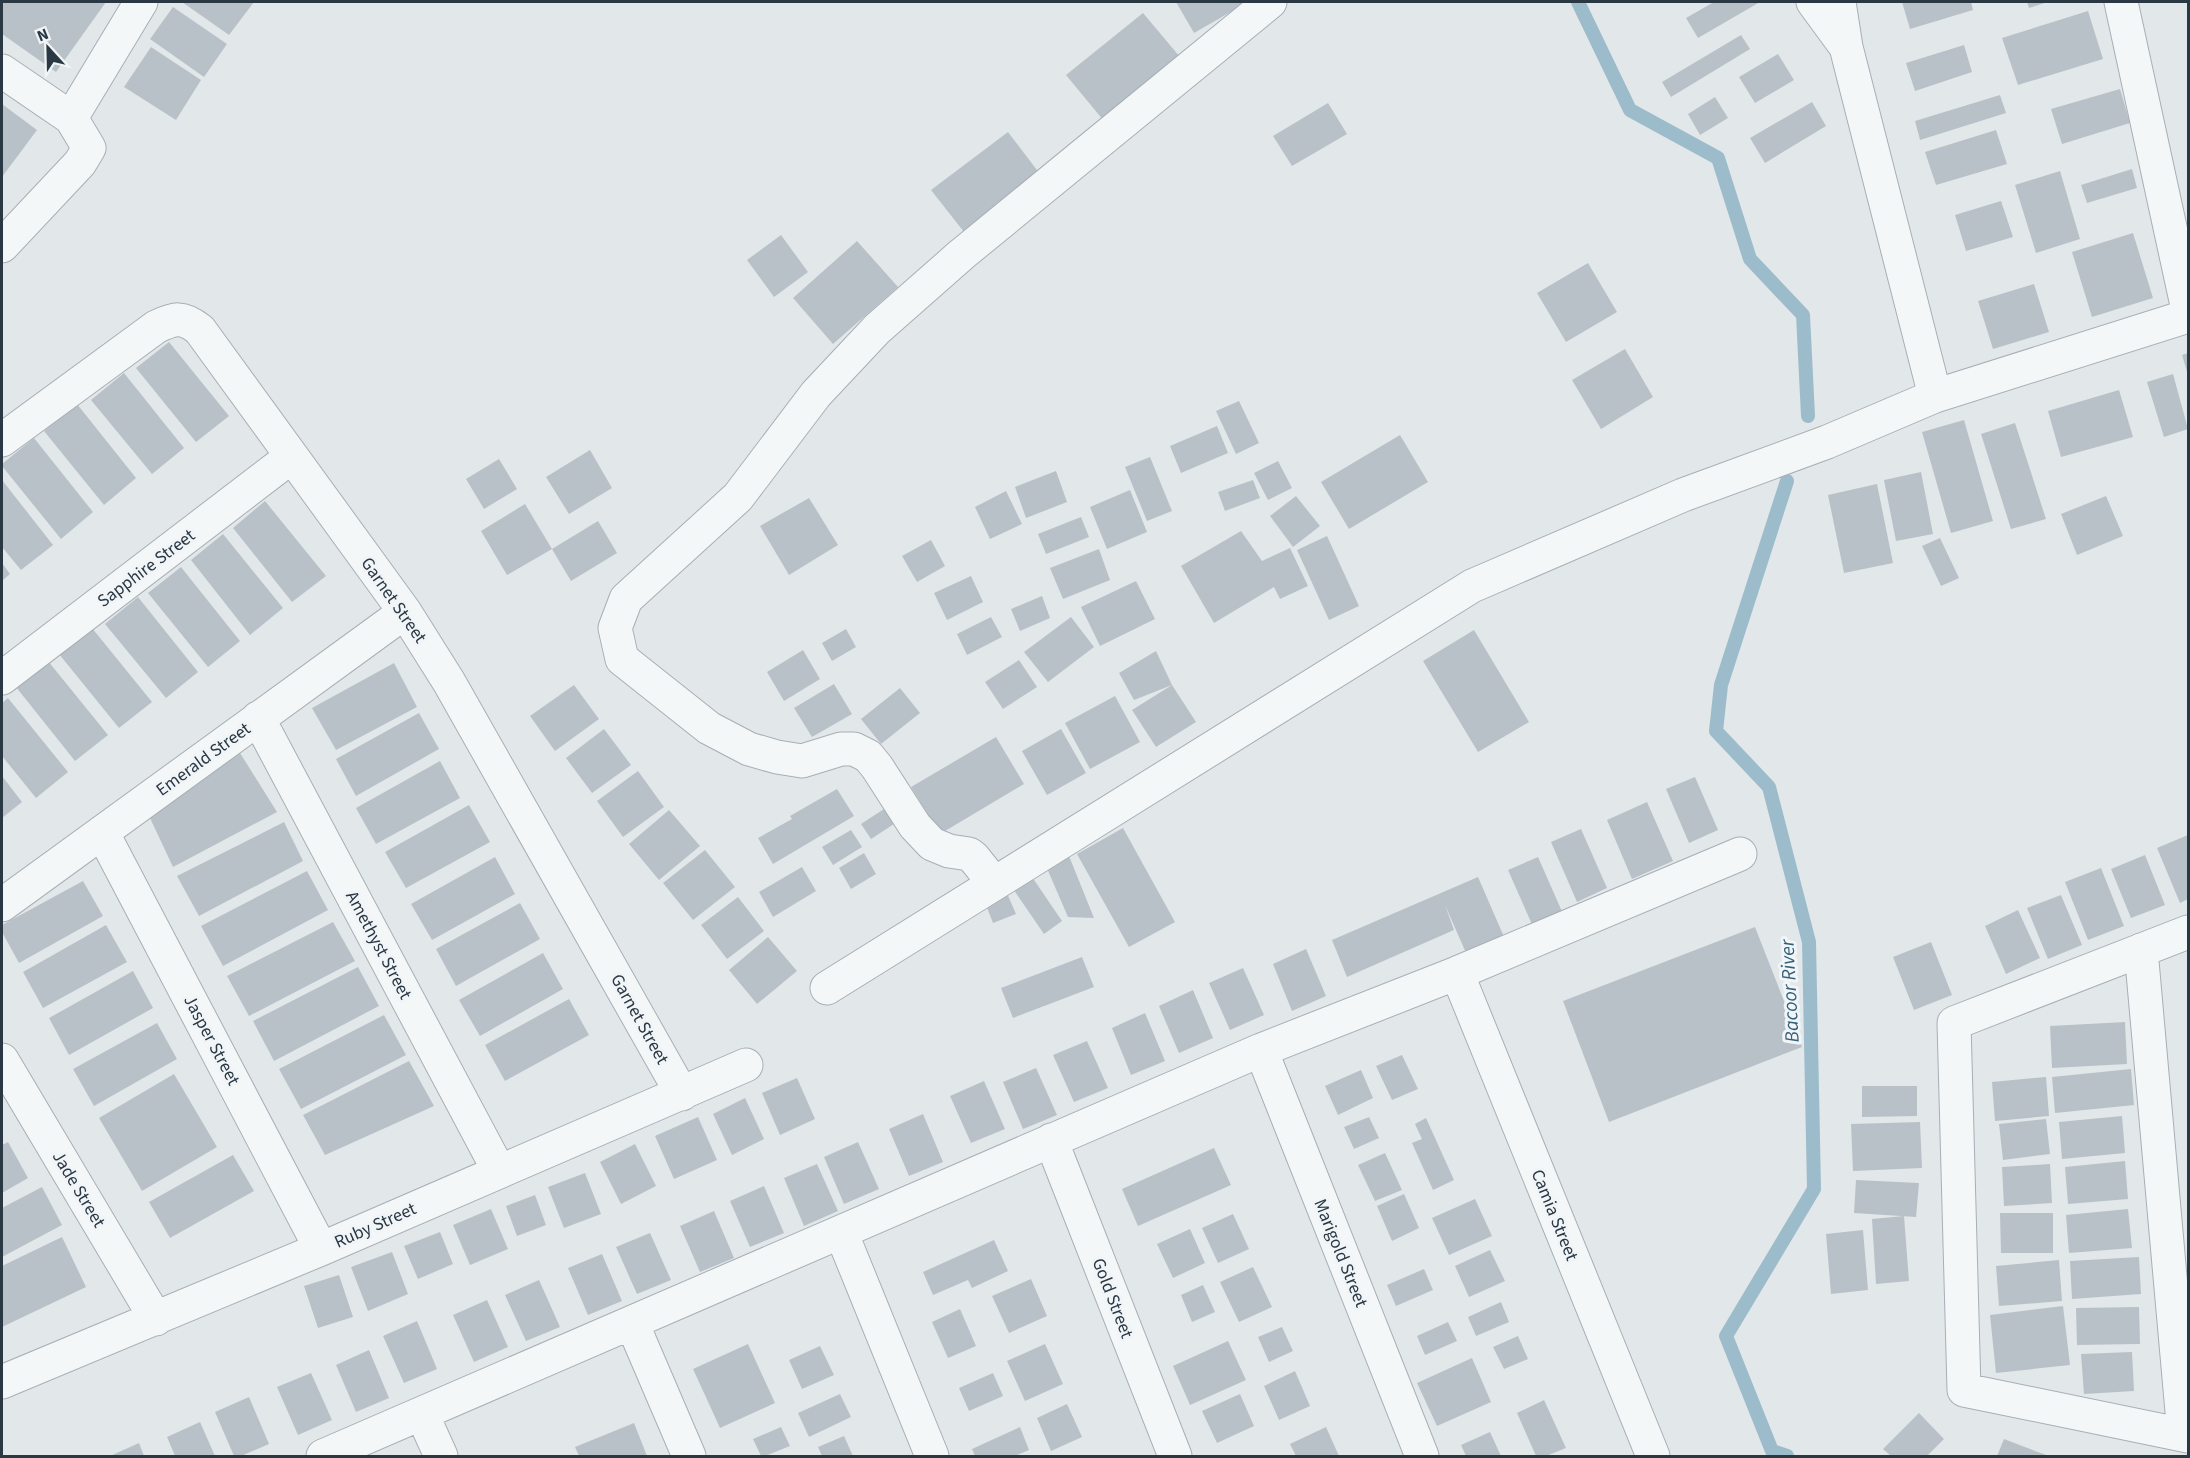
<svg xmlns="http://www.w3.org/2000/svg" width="2190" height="1458" font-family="'Source Sans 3',sans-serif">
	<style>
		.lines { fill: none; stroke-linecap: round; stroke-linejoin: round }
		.stream { stroke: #9cbccb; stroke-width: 14 }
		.building { fill: #b9c1c8 }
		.street-casing { stroke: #a7afb5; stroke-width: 35 }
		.street { stroke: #f4f7f8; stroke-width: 33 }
		.labels { text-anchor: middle; stroke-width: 6; stroke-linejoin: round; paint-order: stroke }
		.street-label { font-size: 18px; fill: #293843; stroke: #f1f5f8 }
		.water-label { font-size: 20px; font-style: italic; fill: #325f78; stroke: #f1f5f8 }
	</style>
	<rect width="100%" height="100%" fill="#e2e7ea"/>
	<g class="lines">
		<path class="stream" d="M 1578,2 L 1630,110 L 1718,158 L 1750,259 L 1803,315 L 1808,416
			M 1787,1456 L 1772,1451 L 1726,1336 L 1814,1189 L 1809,942 L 1769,787 L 1716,731 L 1721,685 L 1787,481"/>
	</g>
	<path class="building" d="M 2,2 L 106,2 L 56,72 L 2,34 Z
		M 182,2 L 254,2 L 229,35 Z
		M 1176,2 L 1248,2 L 1194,33 Z
		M 1714,2 L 1760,2 L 1698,38 L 1686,18 Z
		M 1902,2 L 1971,2 L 1973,10 L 1910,29 Z
		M 2027,2 L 2048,2 L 2029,8 Z
		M 173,7 L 227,44 L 204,77 L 150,39 Z
		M 2088,11 L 2103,59 L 2018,85 L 2002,38 Z
		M 1143,13 L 1180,57 L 1104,121 L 1066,75 Z
		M 1741,35 L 1750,49 L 1671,97 L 1662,82 Z
		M 1964,45 L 1972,72 L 1915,91 L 1906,63 Z
		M 151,47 L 201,80 L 176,120 L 124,87 Z
		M 1778,54 L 1794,80 L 1755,103 L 1739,77 Z
		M 2120,89 L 2130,123 L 2062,144 L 2051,109 Z
		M 2000,95 L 2006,113 L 1920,140 L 1915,121 Z
		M 1715,97 L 1728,118 L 1700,135 L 1688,114 Z
		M 1812,102 L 1826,126 L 1765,163 L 1750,138 Z
		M 1328,103 L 1347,134 L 1292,166 L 1273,136 Z
		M 2,104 L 37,130 L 2,177 Z
		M 1996,130 L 2007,164 L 1936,185 L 1925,152 Z
		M 1008,132 L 1040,174 L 964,232 L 931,190 Z
		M 2132,169 L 2137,188 L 2087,203 L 2081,185 Z
		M 2060,171 L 2080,239 L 2036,253 L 2015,185 Z
		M 2001,201 L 2013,237 L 1966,251 L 1955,215 Z
		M 2133,233 L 2153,298 L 2092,317 L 2072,252 Z
		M 781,235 L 808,272 L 774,297 L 747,260 Z
		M 857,241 L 898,287 L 833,344 L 793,298 Z
		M 1588,263 L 1617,312 L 1566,342 L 1537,293 Z
		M 2034,284 L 2049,332 L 1993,349 L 1978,301 Z
		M 169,342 L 229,416 L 196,442 L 136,368 Z
		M 1625,349 L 1653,397 L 1601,429 L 1572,380 Z
		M 2188,353 L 2188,375 L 2182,355 Z
		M 124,373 L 184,448 L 152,474 L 91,400 Z
		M 2173,374 L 2188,429 L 2164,437 L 2147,382 Z
		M 2119,390 L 2133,437 L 2061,457 L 2048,411 Z
		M 1239,401 L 1259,443 L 1236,454 L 1216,411 Z
		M 77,404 L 136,478 L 104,505 L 44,431 Z
		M 1964,420 L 1993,521 L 1951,533 L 1922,432 Z
		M 2015,423 L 2046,519 L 2011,529 L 1981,434 Z
		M 1217,426 L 1228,453 L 1181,473 L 1170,446 Z
		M 1400,435 L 1428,482 L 1349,529 L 1321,482 Z
		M 34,438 L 93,512 L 61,539 L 2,466 L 2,464 Z
		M 590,450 L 612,488 L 569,514 L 546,477 Z
		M 1150,457 L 1172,511 L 1147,521 L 1125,467 Z
		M 499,459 L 517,489 L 484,509 L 466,479 Z
		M 1278,461 L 1292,488 L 1268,500 L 1254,473 Z
		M 1056,471 L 1067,502 L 1026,518 L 1015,487 Z
		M 1921,472 L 1933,534 L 1896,541 L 1884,480 Z
		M 2,480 L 53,545 L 21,570 L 2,547 Z
		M 1253,480 L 1260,498 L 1225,511 L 1218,492 Z
		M 1877,484 L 1893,563 L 1844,573 L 1828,495 Z
		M 1130,490 L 1147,532 L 1107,549 L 1090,507 Z
		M 1006,491 L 1022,524 L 990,539 L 975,507 Z
		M 1296,496 L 1320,526 L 1293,547 L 1270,516 Z
		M 2106,496 L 2123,536 L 2077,555 L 2061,514 Z
		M 809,498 L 838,545 L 789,575 L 760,526 Z
		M 265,501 L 326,576 L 292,602 L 233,528 Z
		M 525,504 L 552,549 L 507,575 L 481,531 Z
		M 1081,517 L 1089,537 L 1046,554 L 1038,534 Z
		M 598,521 L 617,553 L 571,581 L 552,549 Z
		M 1241,531 L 1262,561 L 1290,548 L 1308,586 L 1280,599 L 1274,587 L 1214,623 L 1181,566 Z
		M 223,534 L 283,608 L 250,635 L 191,560 Z
		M 1327,536 L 1359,606 L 1329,620 L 1297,550 Z
		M 1940,538 L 1959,578 L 1941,586 L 1922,546 Z
		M 931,540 L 945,566 L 917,582 L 902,556 Z
		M 1099,549 L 1110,580 L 1063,599 L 1050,568 Z
		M 2,563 L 10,574 L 2,581 Z
		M 181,567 L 240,641 L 208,667 L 148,593 Z
		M 971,576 L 983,602 L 947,620 L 934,593 Z
		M 1136,581 L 1155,619 L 1100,646 L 1081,607 Z
		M 1042,596 L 1050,618 L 1020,631 L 1011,609 Z
		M 138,597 L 198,672 L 166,698 L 105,624 Z
		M 991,617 L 1002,637 L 967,655 L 957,634 Z
		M 1071,617 L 1094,647 L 1048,682 L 1024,652 Z
		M 92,628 L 152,702 L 119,728 L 59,654 Z
		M 846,629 L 856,647 L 832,661 L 822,643 Z
		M 1474,630 L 1529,722 L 1478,752 L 1423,661 Z
		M 803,650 L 820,679 L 784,701 L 767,672 Z
		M 1156,651 L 1172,685 L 1134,700 L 1119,673 Z
		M 1019,660 L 1037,687 L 1003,709 L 985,682 Z
		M 48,661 L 108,735 L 75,761 L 16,687 Z
		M 394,663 L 417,707 L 336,750 L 312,708 Z
		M 834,684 L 852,714 L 812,737 L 794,708 Z
		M 574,685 L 599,719 L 555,751 L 530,716 Z
		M 1172,685 L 1196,722 L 1156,747 L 1132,710 Z
		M 900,688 L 920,713 L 881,744 L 861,719 Z
		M 1115,696 L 1140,742 L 1090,769 L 1065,723 Z
		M 8,698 L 68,772 L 36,798 L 2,756 L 2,703 Z
		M 419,713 L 439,749 L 356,796 L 336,759 Z
		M 604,729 L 631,765 L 592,793 L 566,758 Z
		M 1061,729 L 1086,773 L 1047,795 L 1022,751 Z
		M 996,737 L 1024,784 L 940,834 L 911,787 Z
		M 240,753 L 277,812 L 173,867 L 150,818 Z
		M 440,761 L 460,798 L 376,844 L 356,808 Z
		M 638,771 L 664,807 L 623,837 L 597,801 Z
		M 2,776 L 22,802 L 2,818 Z
		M 1695,777 L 1718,830 L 1689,843 L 1666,789 Z
		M 837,789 L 854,816 L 773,864 L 758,838 L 792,819 L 790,816 Z
		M 1647,802 L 1673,861 L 1632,879 L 1607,820 Z
		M 469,805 L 490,842 L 406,888 L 385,852 Z
		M 887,807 L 897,822 L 871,839 L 861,824 Z
		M 669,810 L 700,846 L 659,880 L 629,844 Z
		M 284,822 L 303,861 L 199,916 L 177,876 Z
		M 1123,828 L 1175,922 L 1129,947 L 1077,854 Z
		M 1581,829 L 1607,888 L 1577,902 L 1551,842 Z
		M 851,830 L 862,847 L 833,865 L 822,847 Z
		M 2188,835 L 2188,899 L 2180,903 L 2157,848 Z
		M 705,850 L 735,887 L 693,920 L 663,883 Z
		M 864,853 L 876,874 L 851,889 L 839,868 Z
		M 2145,855 L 2165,905 L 2131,918 L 2111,869 Z
		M 1069,856 L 1094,918 L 1068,917 L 1046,866 Z
		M 495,857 L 515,894 L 432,940 L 411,904 Z
		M 1538,857 L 1564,916 L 1534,929 L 1508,870 Z
		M 802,867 L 816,891 L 773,917 L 759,892 Z
		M 1026,868 L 1062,921 L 1044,934 L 1007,880 Z
		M 2101,868 L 2124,926 L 2088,940 L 2065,882 Z
		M 307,871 L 328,910 L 223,966 L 201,926 Z
		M 1478,877 L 1508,946 L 1470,962 L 1445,905 L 1454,930 L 1347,977 L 1332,940 Z
		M 83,881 L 103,916 L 19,963 L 2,932 L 2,925 Z
		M 1006,891 L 1016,914 L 993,923 L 984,900 Z
		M 2061,895 L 2082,945 L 2048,959 L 2027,908 Z
		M 738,897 L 764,931 L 727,959 L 701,925 Z
		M 520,903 L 540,939 L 456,986 L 436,949 Z
		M 2018,910 L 2040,958 L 2006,974 L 1985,926 Z
		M 333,922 L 355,961 L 249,1016 L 227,976 Z
		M 106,925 L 127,962 L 43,1008 L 23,972 Z
		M 1755,927 L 1802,1047 L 1609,1122 L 1563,1001 Z
		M 768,937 L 797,971 L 757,1004 L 729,970 Z
		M 1931,942 L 1952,995 L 1914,1010 L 1893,957 Z
		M 1306,949 L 1326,996 L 1292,1011 L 1273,964 Z
		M 543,953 L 563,989 L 480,1036 L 459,1000 Z
		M 1082,957 L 1094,987 L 1013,1018 L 1001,988 Z
		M 358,967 L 379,1006 L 274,1061 L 253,1021 Z
		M 1243,968 L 1264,1015 L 1230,1030 L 1209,983 Z
		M 133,971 L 153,1008 L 69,1055 L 49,1018 Z
		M 1193,990 L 1213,1038 L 1179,1053 L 1159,1006 Z
		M 569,999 L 589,1035 L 505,1081 L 485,1045 Z
		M 1145,1013 L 1165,1061 L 1131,1075 L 1112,1028 Z
		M 384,1015 L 406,1055 L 301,1109 L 279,1069 Z
		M 2125,1022 L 2127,1064 L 2052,1068 L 2050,1026 Z
		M 157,1023 L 177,1059 L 94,1106 L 73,1069 Z
		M 1087,1041 L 1108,1088 L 1074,1102 L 1053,1055 Z
		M 1402,1055 L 1418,1089 L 1392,1100 L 1376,1066 Z
		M 409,1061 L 434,1106 L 325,1155 L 303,1115 Z
		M 1036,1068 L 1057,1115 L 1023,1129 L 1003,1082 Z
		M 2131,1069 L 2134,1105 L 2055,1113 L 2052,1077 Z
		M 1361,1070 L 1373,1098 L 1338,1115 L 1325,1086 Z
		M 174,1074 L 217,1147 L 142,1191 L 99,1118 Z
		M 2046,1077 L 2049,1116 L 1995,1121 L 1992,1082 Z
		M 797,1078 L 815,1119 L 780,1135 L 762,1093 Z
		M 984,1081 L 1005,1129 L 971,1143 L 950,1096 Z
		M 1862,1086 L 1917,1086 L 1917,1116 L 1862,1117 Z
		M 745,1098 L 764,1139 L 732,1155 L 713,1114 Z
		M 923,1114 L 943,1162 L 909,1176 L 889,1129 Z
		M 2122,1116 L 2125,1153 L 2062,1159 L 2059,1122 Z
		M 698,1117 L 717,1160 L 674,1179 L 655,1136 Z
		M 1369,1117 L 1379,1138 L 1354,1149 L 1344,1127 Z
		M 1426,1118 L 1454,1180 L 1433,1190 L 1412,1143 L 1422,1139 L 1415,1124 Z
		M 2046,1119 L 2050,1154 L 2003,1160 L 1999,1124 Z
		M 1920,1122 L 1922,1168 L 1853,1171 L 1851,1124 Z
		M 8,1142 L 28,1178 L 2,1193 L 2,1145 Z
		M 858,1142 L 879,1189 L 844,1204 L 824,1157 Z
		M 635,1144 L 656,1186 L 621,1204 L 600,1162 Z
		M 1214,1148 L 1231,1185 L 1138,1226 L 1122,1189 Z
		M 1385,1153 L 1402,1190 L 1375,1201 L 1358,1165 Z
		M 233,1155 L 254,1191 L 170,1238 L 149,1202 Z
		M 2125,1161 L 2128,1199 L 2068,1204 L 2065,1167 Z
		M 817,1164 L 838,1211 L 804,1226 L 784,1178 Z
		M 2050,1164 L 2052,1203 L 2004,1206 L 2002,1167 Z
		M 585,1173 L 601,1214 L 564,1228 L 548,1187 Z
		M 1856,1180 L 1919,1183 L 1916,1217 L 1854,1213 Z
		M 764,1186 L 784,1233 L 750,1247 L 730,1201 Z
		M 42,1187 L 62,1225 L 2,1257 L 2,1208 Z
		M 1404,1194 L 1419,1228 L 1392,1241 L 1377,1206 Z
		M 535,1195 L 546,1225 L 517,1236 L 506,1206 Z
		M 1475,1199 L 1492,1236 L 1449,1255 L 1432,1218 Z
		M 491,1209 L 508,1249 L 470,1265 L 453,1225 Z
		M 2128,1209 L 2132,1248 L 2069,1253 L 2066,1215 Z
		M 714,1211 L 734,1258 L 700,1272 L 680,1226 Z
		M 2000,1213 L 2053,1213 L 2053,1253 L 2001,1253 Z
		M 1233,1214 L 1249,1249 L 1218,1263 L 1202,1228 Z
		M 1904,1216 L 1909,1281 L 1876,1284 L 1872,1219 Z
		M 1190,1229 L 1205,1263 L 1173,1278 L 1157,1244 Z
		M 1863,1230 L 1868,1290 L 1831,1294 L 1826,1234 Z
		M 440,1232 L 453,1264 L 418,1279 L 404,1246 Z
		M 650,1233 L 671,1280 L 637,1294 L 616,1247 Z
		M 62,1237 L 86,1287 L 2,1327 L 2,1266 Z
		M 994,1240 L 1008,1271 L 972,1288 L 968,1280 L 933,1295 L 923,1272 Z
		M 1490,1250 L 1505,1281 L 1469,1297 L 1455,1266 Z
		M 392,1252 L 408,1294 L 368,1311 L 351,1267 Z
		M 602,1254 L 622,1301 L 588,1315 L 568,1268 Z
		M 2139,1257 L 2141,1294 L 2072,1299 L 2070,1261 Z
		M 2059,1260 L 2062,1301 L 1999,1306 L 1996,1266 Z
		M 1253,1267 L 1272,1307 L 1239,1322 L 1220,1282 Z
		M 1424,1269 L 1433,1290 L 1396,1306 L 1387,1285 Z
		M 339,1275 L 353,1317 L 318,1328 L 304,1286 Z
		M 1031,1279 L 1047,1316 L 1009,1333 L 992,1296 Z
		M 539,1280 L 560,1327 L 526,1341 L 505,1295 Z
		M 1203,1285 L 1215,1312 L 1192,1322 L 1181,1295 Z
		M 487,1300 L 508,1347 L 474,1362 L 453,1315 Z
		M 1501,1302 L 1509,1322 L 1476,1336 L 1468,1317 Z
		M 2063,1306 L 2070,1365 L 1996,1373 L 1990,1315 Z
		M 2139,1307 L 2140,1344 L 2077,1345 L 2076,1308 Z
		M 960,1309 L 976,1346 L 948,1358 L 932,1322 Z
		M 417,1321 L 437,1369 L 404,1383 L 383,1336 Z
		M 1448,1322 L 1457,1341 L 1425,1355 L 1417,1336 Z
		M 1282,1327 L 1293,1351 L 1269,1362 L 1258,1337 Z
		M 1518,1336 L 1528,1359 L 1504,1369 L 1493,1347 Z
		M 1228,1341 L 1246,1380 L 1190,1405 L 1173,1366 Z
		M 748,1344 L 775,1403 L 720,1428 L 693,1369 Z
		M 1045,1344 L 1063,1384 L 1025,1401 L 1007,1361 Z
		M 820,1346 L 834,1375 L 802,1389 L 789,1360 Z
		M 369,1350 L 389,1398 L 356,1412 L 336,1365 Z
		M 2132,1352 L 2134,1391 L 2084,1394 L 2081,1354 Z
		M 1472,1358 L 1491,1402 L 1437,1426 L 1417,1383 Z
		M 1295,1371 L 1310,1406 L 1279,1420 L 1264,1386 Z
		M 311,1373 L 332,1420 L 298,1435 L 277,1387 Z
		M 993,1373 L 1003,1396 L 969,1411 L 959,1388 Z
		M 840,1394 L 851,1417 L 809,1437 L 798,1413 Z
		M 1240,1394 L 1254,1426 L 1217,1443 L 1202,1411 Z
		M 249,1397 L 269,1444 L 241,1456 L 234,1456 L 215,1412 Z
		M 1544,1400 L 1566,1448 L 1546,1456 L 1536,1456 L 1517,1413 Z
		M 1067,1404 L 1082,1437 L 1051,1451 L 1037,1418 Z
		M 1919,1413 L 1944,1439 L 1927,1456 L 1891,1456 L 1883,1449 Z
		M 200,1422 L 215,1456 L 175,1456 L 167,1437 Z
		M 634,1423 L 647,1456 L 579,1456 L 575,1447 Z
		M 781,1427 L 790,1446 L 765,1456 L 761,1456 L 753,1439 Z
		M 1020,1427 L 1029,1450 L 1015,1456 L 975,1456 L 972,1449 Z
		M 1326,1427 L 1339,1456 L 1296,1456 L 1290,1444 Z
		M 1490,1432 L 1501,1456 L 1466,1456 L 1461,1445 Z
		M 844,1436 L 853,1456 L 822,1456 L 818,1447 Z
		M 2004,1439 L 2046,1455 L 2046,1456 L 1997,1456 Z
		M 139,1443 L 144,1456 L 110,1456 Z"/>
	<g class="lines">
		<g class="street-casing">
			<path id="street" d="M 1813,2 L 1843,43
				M 1839,2 L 1846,47 L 1935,396 L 2188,316
				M 2121,2 L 2188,310
				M 2,71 L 71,118 L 89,148 L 80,163 L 2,246
				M 71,118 L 141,2
				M 2,440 L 156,327 C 175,318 183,316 200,330 L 405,612 L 449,682 L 682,1094
				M 2,678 L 291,457
				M 258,718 L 499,1171
				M 102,832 L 321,1249
				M 994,883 L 974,858 L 969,854 L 949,851 L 932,844 L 915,826 L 877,767 L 868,756 L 854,749 L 841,749 L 802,761 L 777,757 L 749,749 L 709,728 L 622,659 L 615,628 L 626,599 L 738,497 L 816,394 L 877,329 L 961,255 L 1270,2
				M 2,905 L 405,612
				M 2188,932 L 1954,1023 L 1964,1390 L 2188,1436
				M 2141,950 L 2184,1434
				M 1457,973 L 1653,1456
				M 827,988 L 1472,586 L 1683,495 L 1827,442 L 1935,396
				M 1261,1050 L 1422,1456
				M 2,1060 L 156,1319
				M 1051,1140 L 1175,1456
				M 841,1232 L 932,1456
				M 632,1323 L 689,1456
				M 2,1382 L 321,1249 L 746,1065
				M 422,1414 L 441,1456
				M 323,1456 L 1261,1050 L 1457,973 L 1740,854"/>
		</g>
		<use href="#street" class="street"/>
	</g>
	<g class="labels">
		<g class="street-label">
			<text transform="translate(146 568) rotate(-37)" y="6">Sapphire Street</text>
			<text transform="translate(394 600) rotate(55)" y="6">Garnet Street</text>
			<text transform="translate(203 759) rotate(-36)" y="6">Emerald Street</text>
			<text transform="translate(379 945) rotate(62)" y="6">Amethyst Street</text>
			<text transform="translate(640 1019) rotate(61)" y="6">Garnet Street</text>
			<text transform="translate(212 1040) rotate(62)" y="6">Jasper Street</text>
			<text transform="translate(79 1189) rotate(59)" y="6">Jade Street</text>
			<text transform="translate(1555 1215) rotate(68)" y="6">Camia Street</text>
			<text transform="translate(375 1225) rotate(-24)" y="6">Ruby Street</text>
			<text transform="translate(1341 1253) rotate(68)" y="6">Marigold Street</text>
			<text transform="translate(1113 1298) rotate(69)" y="6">Gold Street</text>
		</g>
		<g class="water-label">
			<text transform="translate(1789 991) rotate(-93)" y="7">Bacoor River</text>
		</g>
	</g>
	<rect width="2190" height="1458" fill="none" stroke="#293843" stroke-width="6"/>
	<g transform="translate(48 48) rotate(338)" stroke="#f1f5f8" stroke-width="4.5" paint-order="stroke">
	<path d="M0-4.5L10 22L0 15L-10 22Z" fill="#293843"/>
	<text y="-9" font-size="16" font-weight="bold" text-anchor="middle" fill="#293843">N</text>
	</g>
</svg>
